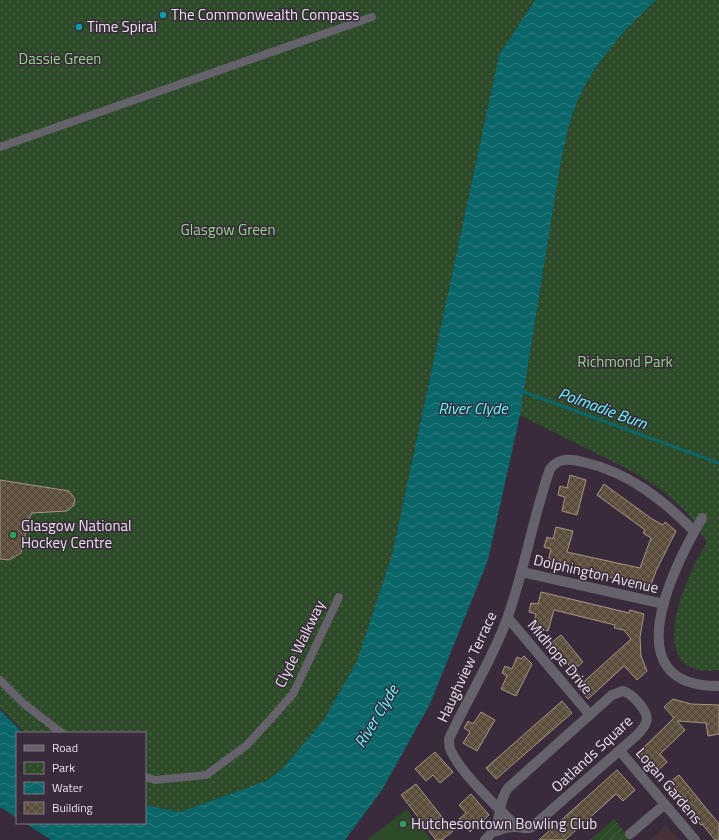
<svg xmlns="http://www.w3.org/2000/svg" width="719" height="840" font-family="'Titillium Web',sans-serif">
	<style>
		.education { fill: #463237 }
		.grass { fill: #2d4a29 }
		.park { fill: url(#park-dots) }
		.garden { fill: url(#garden-furrows) }
		.water { fill: url(#water-waves) }
		.lines { fill: none; stroke-linecap: round; stroke-linejoin: round }
		.stream { stroke: #0a6668; stroke-width: 3 }
		.building { fill: url(#building-cross-hatch); stroke: #a69682 }
		.pedestrian { stroke: #66626b; stroke-width: 8 }
		.minor { stroke: #66626b; stroke-width: 10 }
		.culture-dot { fill: #0f9aa8; stroke: #392b3b; stroke-width: 1.5 }
		.leisure-dot { fill: #2e9e5b; stroke: #392b3b; stroke-width: 1.5 }
		.labels { text-anchor: middle; stroke-width: 3; stroke-linejoin: round; paint-order: stroke }
		.poi-label { font-size: 15px; fill: #eae1eb; stroke: #392b3b; text-anchor: start }
		.park-label { font-size: 15px; fill: #91d588; stroke: #392b3b }
		.street-label { font-size: 15px; fill: #eae1eb; stroke: #392b3b }
		.water-label { font-size: 16px; font-style: italic; fill: #64f9fd; stroke: #392b3b }
	</style>
	<defs>
		<pattern id="park-dots" width="8" height="8" patternUnits="userSpaceOnUse"><rect width="8" height="8" fill="#2d4a29"/><path d="M2 2h.1M6 6h.1" fill="none" stroke="#4c6448" stroke-width="1.8" stroke-linecap="round"/></pattern>
		<pattern id="garden-furrows" width="10" height="10" patternUnits="userSpaceOnUse"><rect width="10" height="10" fill="#2d4a29"/><path d="M-1 1l2-2M0 10L10 0M9 11l2-2" fill="none" stroke="#4c6448"/></pattern>
		<pattern id="water-waves" width="16" height="10" patternUnits="userSpaceOnUse"><rect width="16" height="10" fill="#0a6668"/><path d="M0 5q4-4 8 0t8 0" fill="none" stroke="#2e7c7e"/></pattern>
		<pattern id="building-cross-hatch" width="8" height="8" patternUnits="userSpaceOnUse"><rect width="8" height="8" fill="#5c4e3c"/><path d="M0 0l8 8M0 8l8-8" fill="none" stroke="#746758"/></pattern>
	</defs>
	<rect width="100%" height="100%" fill="#392b3b"/>
	<path class="education" d="M 666,825 L 679,840 L 650,840 Z"/>
	<path class="grass" d="M 407,809 L 431,840 L 367,840 Z"/>
	<path class="park" d="M 0,0 L 535,0 L 499,55 L 392,555 L 357,661 L 324,720 L 280,771 L 266,781 L 180,812 L 145,805 L 145,733 L 25,733 L 0,708 Z
		M 656,0 L 719,0 L 719,670 C 640,680 685,576 707,542 C 698,531 693,518 682,508 C 659,484 630,470 600,455 C 574,442 547,429 520,415 L 557,185 C 563,151 569,112 587,82 C 605,51 630,24 656,0 Z"/>
	<path class="garden" d="M 614,819 L 631,840 L 590,840 Z"/>
	<path class="water" d="M 535,0 L 656,0 C 630,24 605,51 587,82 C 569,112 563,151 557,185 L 520,415 L 488,560 L 430,704 L 382,790 L 345,840 L 51,840 L 25,823 L 145,823 L 145,805 L 180,812 L 266,781 L 280,771 L 324,720 L 357,661 L 392,555 L 499,55 Z
		M 0,710 L 23,733 L 17,733 L 17,818 L 0,807 Z"/>
	<g class="lines">
		<path class="stream" d="M 521,391 L 719,463"/>
	</g>
	<path class="building" d="M 570,475 L 586,480 L 577,515 L 562,511 L 565,497 L 558,495 L 560,486 L 567,488 Z
		M 0,480 L 69,491 L 75,499 L 74,505 L 67,511 L 32,513 L 29,518 L 21,553 L 9,560 L 0,559 Z
		M 604,484 L 652,519 L 663,525 L 665,522 L 676,531 L 656,571 L 649,590 L 636,587 L 636,585 L 625,581 L 548,562 L 551,549 L 544,547 L 547,537 L 553,539 L 556,527 L 573,531 L 567,552 L 640,568 L 651,538 L 643,533 L 645,530 L 597,495 Z
		M 541,592 L 617,610 L 629,613 L 630,610 L 644,614 L 640,637 L 641,656 L 647,671 L 637,680 L 624,666 L 588,699 L 578,687 L 631,639 L 624,630 L 614,628 L 615,625 L 554,610 L 548,631 L 533,627 L 536,614 L 529,612 L 531,603 L 538,604 Z
		M 561,635 L 583,662 L 573,670 L 551,643 Z
		M 524,656 L 532,664 L 516,696 L 501,689 L 507,676 L 502,673 L 505,666 L 512,669 L 517,657 L 521,659 Z
		M 673,699 L 691,704 L 719,705 L 719,734 L 708,736 L 706,723 L 677,721 L 685,730 L 660,754 L 667,762 L 655,773 L 637,754 L 674,718 L 664,707 Z
		M 562,701 L 572,713 L 496,779 L 486,768 Z
		M 481,712 L 495,720 L 477,751 L 463,743 L 470,732 L 464,728 L 468,721 L 473,724 Z
		M 435,752 L 453,772 L 440,783 L 433,775 L 426,781 L 415,769 Z
		M 617,770 L 635,790 L 623,801 L 616,794 L 565,840 L 539,840 Z
		M 679,775 L 719,824 L 719,840 L 715,840 L 702,824 L 701,825 L 667,784 Z
		M 416,784 L 453,831 L 442,840 L 436,840 L 401,795 Z
		M 471,794 L 489,815 L 470,832 L 459,819 L 466,813 L 459,805 Z"/>
	<g class="lines">
		<path class="pedestrian" d="M 0,147 L 372,17
			M 0,680 L 24,704 L 62,733
			M 145,777 L 155,780 L 206,775 L 247,745 L 293,694 L 339,597"/>
		<path class="minor" d="M 702,518 C 673,568 613,687 719,686
			M 522,572 L 664,604
			M 508,618 L 590,715
			M 620,751 L 695,840
			M 517,827 C 498,807 462,775 451,751 C 449,747 449,743 449,739 C 468,697 493,659 508,616 C 525,568 533,517 550,469 C 559,457 570,459 583,462 C 628,472 662,499 694,531
			M 630,834 L 665,804
			M 485,840 C 506,820 495,806 508,788 L 612,695 L 623,691 C 630,693 633,697 638,702 C 651,717 649,723 636,736 L 532,827 C 526,830 523,827 516,827 C 508,826 501,830 493,832"/>
	</g>
	<g class="culture-dot">
		<circle cx="163" cy="15" r="4"/>
		<circle cx="79" cy="27" r="4"/>
	</g>
	<g class="leisure-dot">
		<circle cx="13" cy="535" r="4"/>
		<circle cx="403" cy="824" r="4"/>
	</g>
	<g class="labels">
		<g class="poi-label">
			<text x="171" y="20">The Commonwealth Compass</text>
			<text x="87" y="32">Time Spiral</text>
			<text x="21" y="531">Glasgow National<tspan x="21" dy="17">Hockey Centre</tspan></text>
			<text x="411" y="829">Hutchesontown Bowling Club</text>
		</g>
		<g class="park-label">
			<text x="60" y="64">Dassie Green</text>
			<text x="228" y="235">Glasgow Green</text>
			<text x="625" y="367">Richmond Park</text>
		</g>
		<g class="street-label">
			<text transform="translate(596 574) rotate(13)" y="5">Dolphington Avenue</text>
			<text transform="translate(300 644) rotate(-64)" y="5">Clyde Walkway</text>
			<text transform="translate(560 657) rotate(50)" y="5">Midhope Drive</text>
			<text transform="translate(467 667) rotate(-65)" y="5">Haughview Terrace</text>
			<text transform="translate(592 754) rotate(-43)" y="5">Oatlands Square</text>
			<text transform="translate(669 786) rotate(50)" y="5">Logan Gardens</text>
		</g>
		<g class="water-label">
			<text x="473" y="414">River Clyde</text>
			<text transform="translate(603 408) rotate(20)" y="6">Polmadie Burn</text>
			<text transform="translate(376 716) rotate(-59)" y="6">River Clyde</text>
		</g>
	</g>
	<rect x="16" y="732" width="130" height="92" fill="#392b3b" stroke="#807481"/>
	<rect x="24" y="745" width="20" height="6" fill="#66626b" stroke="#807481"/>
	<text x="52" y="752" font-size="12" fill="#eae1eb">Road</text>
	<rect x="24" y="762" width="20" height="12" fill="url(#park-dots)" stroke="#807481"/>
	<text x="52" y="772" font-size="12" fill="#eae1eb">Park</text>
	<rect x="24" y="782" width="20" height="12" fill="url(#water-waves)" stroke="#807481"/>
	<text x="52" y="792" font-size="12" fill="#eae1eb">Water</text>
	<rect x="24" y="802" width="20" height="12" fill="url(#building-cross-hatch)" stroke="#807481"/>
	<text x="52" y="812" font-size="12" fill="#eae1eb">Building</text>
</svg>
